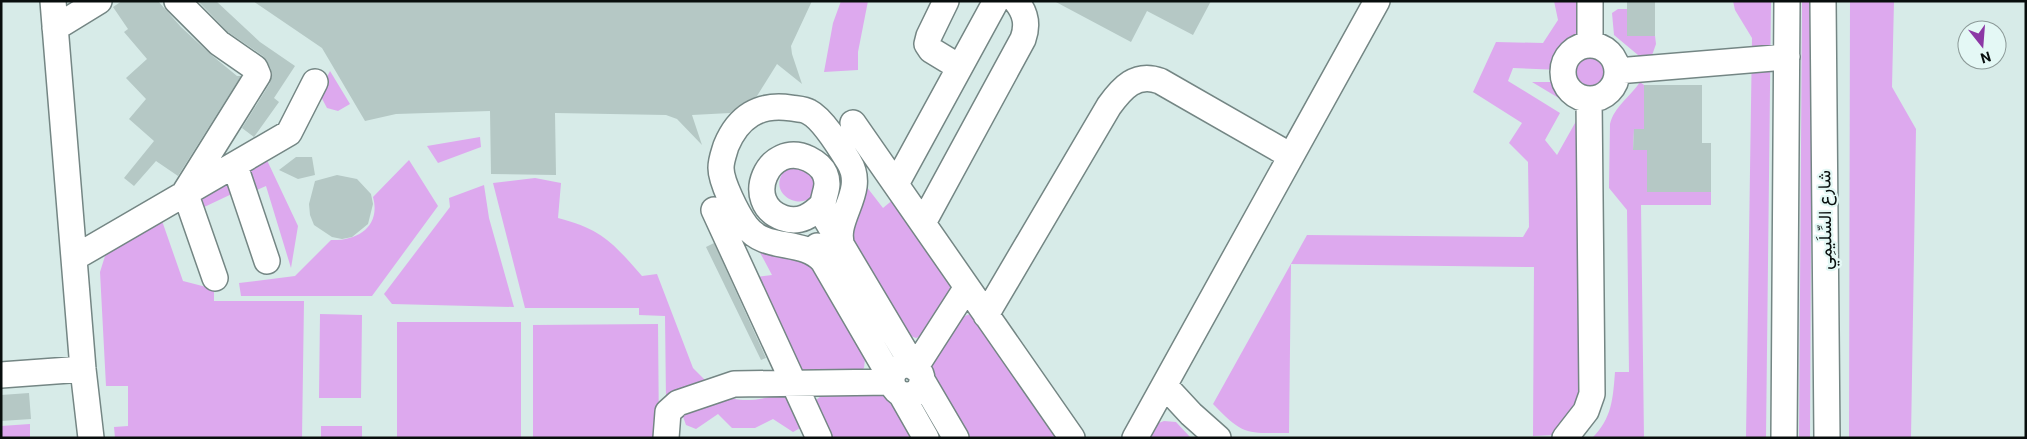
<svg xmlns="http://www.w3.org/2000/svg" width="2027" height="439" font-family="Roboto,Vazirmatn,sans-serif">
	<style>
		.green { fill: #dda9ee }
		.building { fill: #b5c8c5 }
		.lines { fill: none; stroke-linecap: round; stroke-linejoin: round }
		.minor-casing { stroke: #748684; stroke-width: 28 }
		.minor { stroke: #fff; stroke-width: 25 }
		.labels { text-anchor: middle; stroke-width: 4.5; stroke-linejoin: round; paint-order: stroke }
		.street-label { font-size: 18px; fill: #080e0d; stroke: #e4f8f5 }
	</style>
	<rect width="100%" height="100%" fill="#d7ebe8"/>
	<path class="green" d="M 841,1 L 868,1 L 858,52 L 858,70 L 824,72 L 833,23 Z
		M 1554,1 L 1588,1 L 1583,40 L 1572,46 L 1561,70 L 1513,68 L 1508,81 L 1560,113 L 1545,140 L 1557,155 L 1579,116 L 1591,389 L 1555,435 L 1533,436 L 1534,267 L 1291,264 L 1289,433 C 1246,433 1244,436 1213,404 L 1307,235 L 1523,237 L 1529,227 L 1528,162 L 1509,143 L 1522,123 L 1473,92 L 1496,42 L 1543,43 L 1558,20 Z
		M 1733,1 L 1771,1 L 1766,438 L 1746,438 L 1752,38 L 1735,10 Z
		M 1802,1 L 1812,1 L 1810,438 L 1799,438 Z
		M 1850,1 L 1894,1 L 1892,87 L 1916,129 L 1911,438 L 1849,438 Z
		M 1618,9 L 1627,9 L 1627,36 L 1655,36 L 1656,44 L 1650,61 L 1644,64 L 1638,55 L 1614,35 L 1612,13 Z
		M1569 72a21 21 0 1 1 42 0a21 21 0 1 1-42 0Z
		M 330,71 L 350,104 L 338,111 L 327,108 L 319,93 Z
		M 1532,82 L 1560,82 L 1567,103 Z
		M 1640,82 L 1644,85 L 1644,129 L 1634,130 L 1633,150 L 1647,150 L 1647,192 L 1711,192 L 1711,205 L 1641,205 L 1644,438 L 1592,438 C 1612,419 1613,398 1615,372 L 1629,372 L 1627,210 L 1609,188 L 1610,124 C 1614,107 1630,97 1640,82 Z
		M 480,137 L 481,147 L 438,163 L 427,146 Z
		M 265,156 L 298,226 L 291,268 L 266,186 L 252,192 L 245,169 Z
		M 409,160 L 438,206 L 372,296 L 241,296 L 239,283 L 295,276 L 331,240 C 358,241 381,226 373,197 Z
		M 791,164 L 818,178 C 816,183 815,192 812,196 C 799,212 760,190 791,164 Z
		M 535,178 L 561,183 L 558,218 C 603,230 612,242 642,276 L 657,274 L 693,368 L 707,382 L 666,400 L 665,316 L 639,315 L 639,308 L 525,308 L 493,183 Z
		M 231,179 L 236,192 L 200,209 L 197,198 Z
		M 484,185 L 489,218 L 514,307 L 392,304 L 384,294 L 450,207 L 449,198 Z
		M 866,186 L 883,208 L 895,198 L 952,280 L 950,289 L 924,335 L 916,338 L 908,335 L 855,248 L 850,227 Z
		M 161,218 L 183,281 L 214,289 L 214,301 L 304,301 L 302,438 L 115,438 L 114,427 L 128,426 L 128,386 L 106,386 L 100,272 L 105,256 L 114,246 Z
		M 757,247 L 796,255 L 815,269 L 865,359 L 864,368 L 857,374 L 800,371 L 756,277 L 772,275 Z
		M 320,314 L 362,315 L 361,398 L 319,398 Z
		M 970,314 L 981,319 L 1061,438 L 967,438 L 931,374 L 932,365 L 960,318 Z
		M 397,322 L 521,322 L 521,438 L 397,438 Z
		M 658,324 L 659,438 L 533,438 L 533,325 Z
		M 716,394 C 742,403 755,401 781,394 L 791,400 L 802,427 L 793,432 L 773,419 L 755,428 L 732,428 L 718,414 L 696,429 L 686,425 L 681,411 Z
		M 881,395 L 891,401 L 912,438 L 827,438 L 815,401 L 821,396 Z
		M 1164,421 L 1176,422 L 1191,438 L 1149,438 L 1156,424 Z
		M 30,424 L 30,438 L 1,438 L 1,426 Z
		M 321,426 L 362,426 L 362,438 L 321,438 Z"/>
	<path class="building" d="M 122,1 L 158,1 L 181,27 L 209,53 L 237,76 L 241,76 L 178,176 L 156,161 L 134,186 L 124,178 L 154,141 L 129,119 L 146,99 L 126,78 L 147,59 L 124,32 L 128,29 L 113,7 Z
		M 198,1 L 216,1 L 260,42 L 295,66 L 274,98 L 279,102 L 254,137 L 242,128 L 270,83 L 271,69 L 263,56 L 228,32 Z
		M 253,1 L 812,1 L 791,46 L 792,54 L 802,84 L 777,64 L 757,96 L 743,103 L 730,113 L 692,115 L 702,145 L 677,119 L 666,115 L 555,113 L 556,175 L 491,174 L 490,111 L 396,114 L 365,121 L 322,48 Z
		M 1054,1 L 1211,1 L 1193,35 L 1147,11 L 1131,42 Z
		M 1627,1 L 1655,1 L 1655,36 L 1627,36 Z
		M 1644,85 L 1702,85 L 1702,143 L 1711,143 L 1711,192 L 1647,192 L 1647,150 L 1633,150 L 1634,129 L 1644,129 Z
		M 296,157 L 312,157 L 315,175 L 298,179 L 279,170 Z
		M 337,175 L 357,179 L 371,194 L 373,204 L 368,224 L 352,237 L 342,239 L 332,237 L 314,225 L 310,215 L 309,204 L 315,181 Z
		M 714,243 L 766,358 L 761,360 L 706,247 Z
		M 29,393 L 31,419 L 1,421 L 1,395 Z"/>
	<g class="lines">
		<g class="minor-casing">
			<path id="minor" d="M 53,1 L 83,369 L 91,438
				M 177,1 L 219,43 L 255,68 L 258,75 L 185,192 L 215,278
				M 946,1 L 929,36 L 927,44 L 931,50 L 959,67
				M 1590,1 L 1590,45
				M 1823,1 L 1827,438
				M 55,28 L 99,1
				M1563 72a27 27 0 1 1 54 0a27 27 0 1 1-54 0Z
				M 1617,71 L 1787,57
				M 853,123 L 1072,438
				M 235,166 L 267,261
				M 896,184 L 996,1
				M 823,204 C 812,215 800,224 783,218 C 741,203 768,139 809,159 C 815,162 822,167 825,174 C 830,186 824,193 823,204 C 823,209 825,215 826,219 L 914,367
				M 714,210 L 819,438
				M 923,223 L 1023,39 C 1028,25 1026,13 1016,1
				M 817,246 L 823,261 L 891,378
				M 74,258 L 289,133 L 315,82
				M 823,261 C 803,238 765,252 746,226 C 737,214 721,182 721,168 C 721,160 724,153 726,146 C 738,117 759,103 791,108 C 797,109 804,109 809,112 C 823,119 841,149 849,162 C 868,193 830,220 843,249
				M 986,315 L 1109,106 C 1122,88 1136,72 1160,81 L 1291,156
				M892 380a15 15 0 1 1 30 0a15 15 0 1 1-30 0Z
				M 915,368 L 967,287
				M 1,375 L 83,369
				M 922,380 L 956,438
				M 1165,386 L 1191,414 L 1218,438
				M 901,394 L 926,438
				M 666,438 L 668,412 L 678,403 L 734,384 L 892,382
				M 1135,438 L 1377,1
				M 1565,438 L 1586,411 L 1592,394 L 1589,99
				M 1784,438 L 1787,1"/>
		</g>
		<use href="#minor" class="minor"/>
	</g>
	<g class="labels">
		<g class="street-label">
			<text transform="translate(1825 220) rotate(-91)" y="6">شارع السِّلَيمِي</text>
		</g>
	</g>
	<rect width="2027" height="439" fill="none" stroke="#080e0d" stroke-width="5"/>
	<g transform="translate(1982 45) rotate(163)"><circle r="24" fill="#e4f8f5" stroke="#8c9a98"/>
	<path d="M0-4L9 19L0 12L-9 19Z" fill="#8c37a5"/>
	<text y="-8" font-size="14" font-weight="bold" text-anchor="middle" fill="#080e0d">N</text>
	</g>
</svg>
